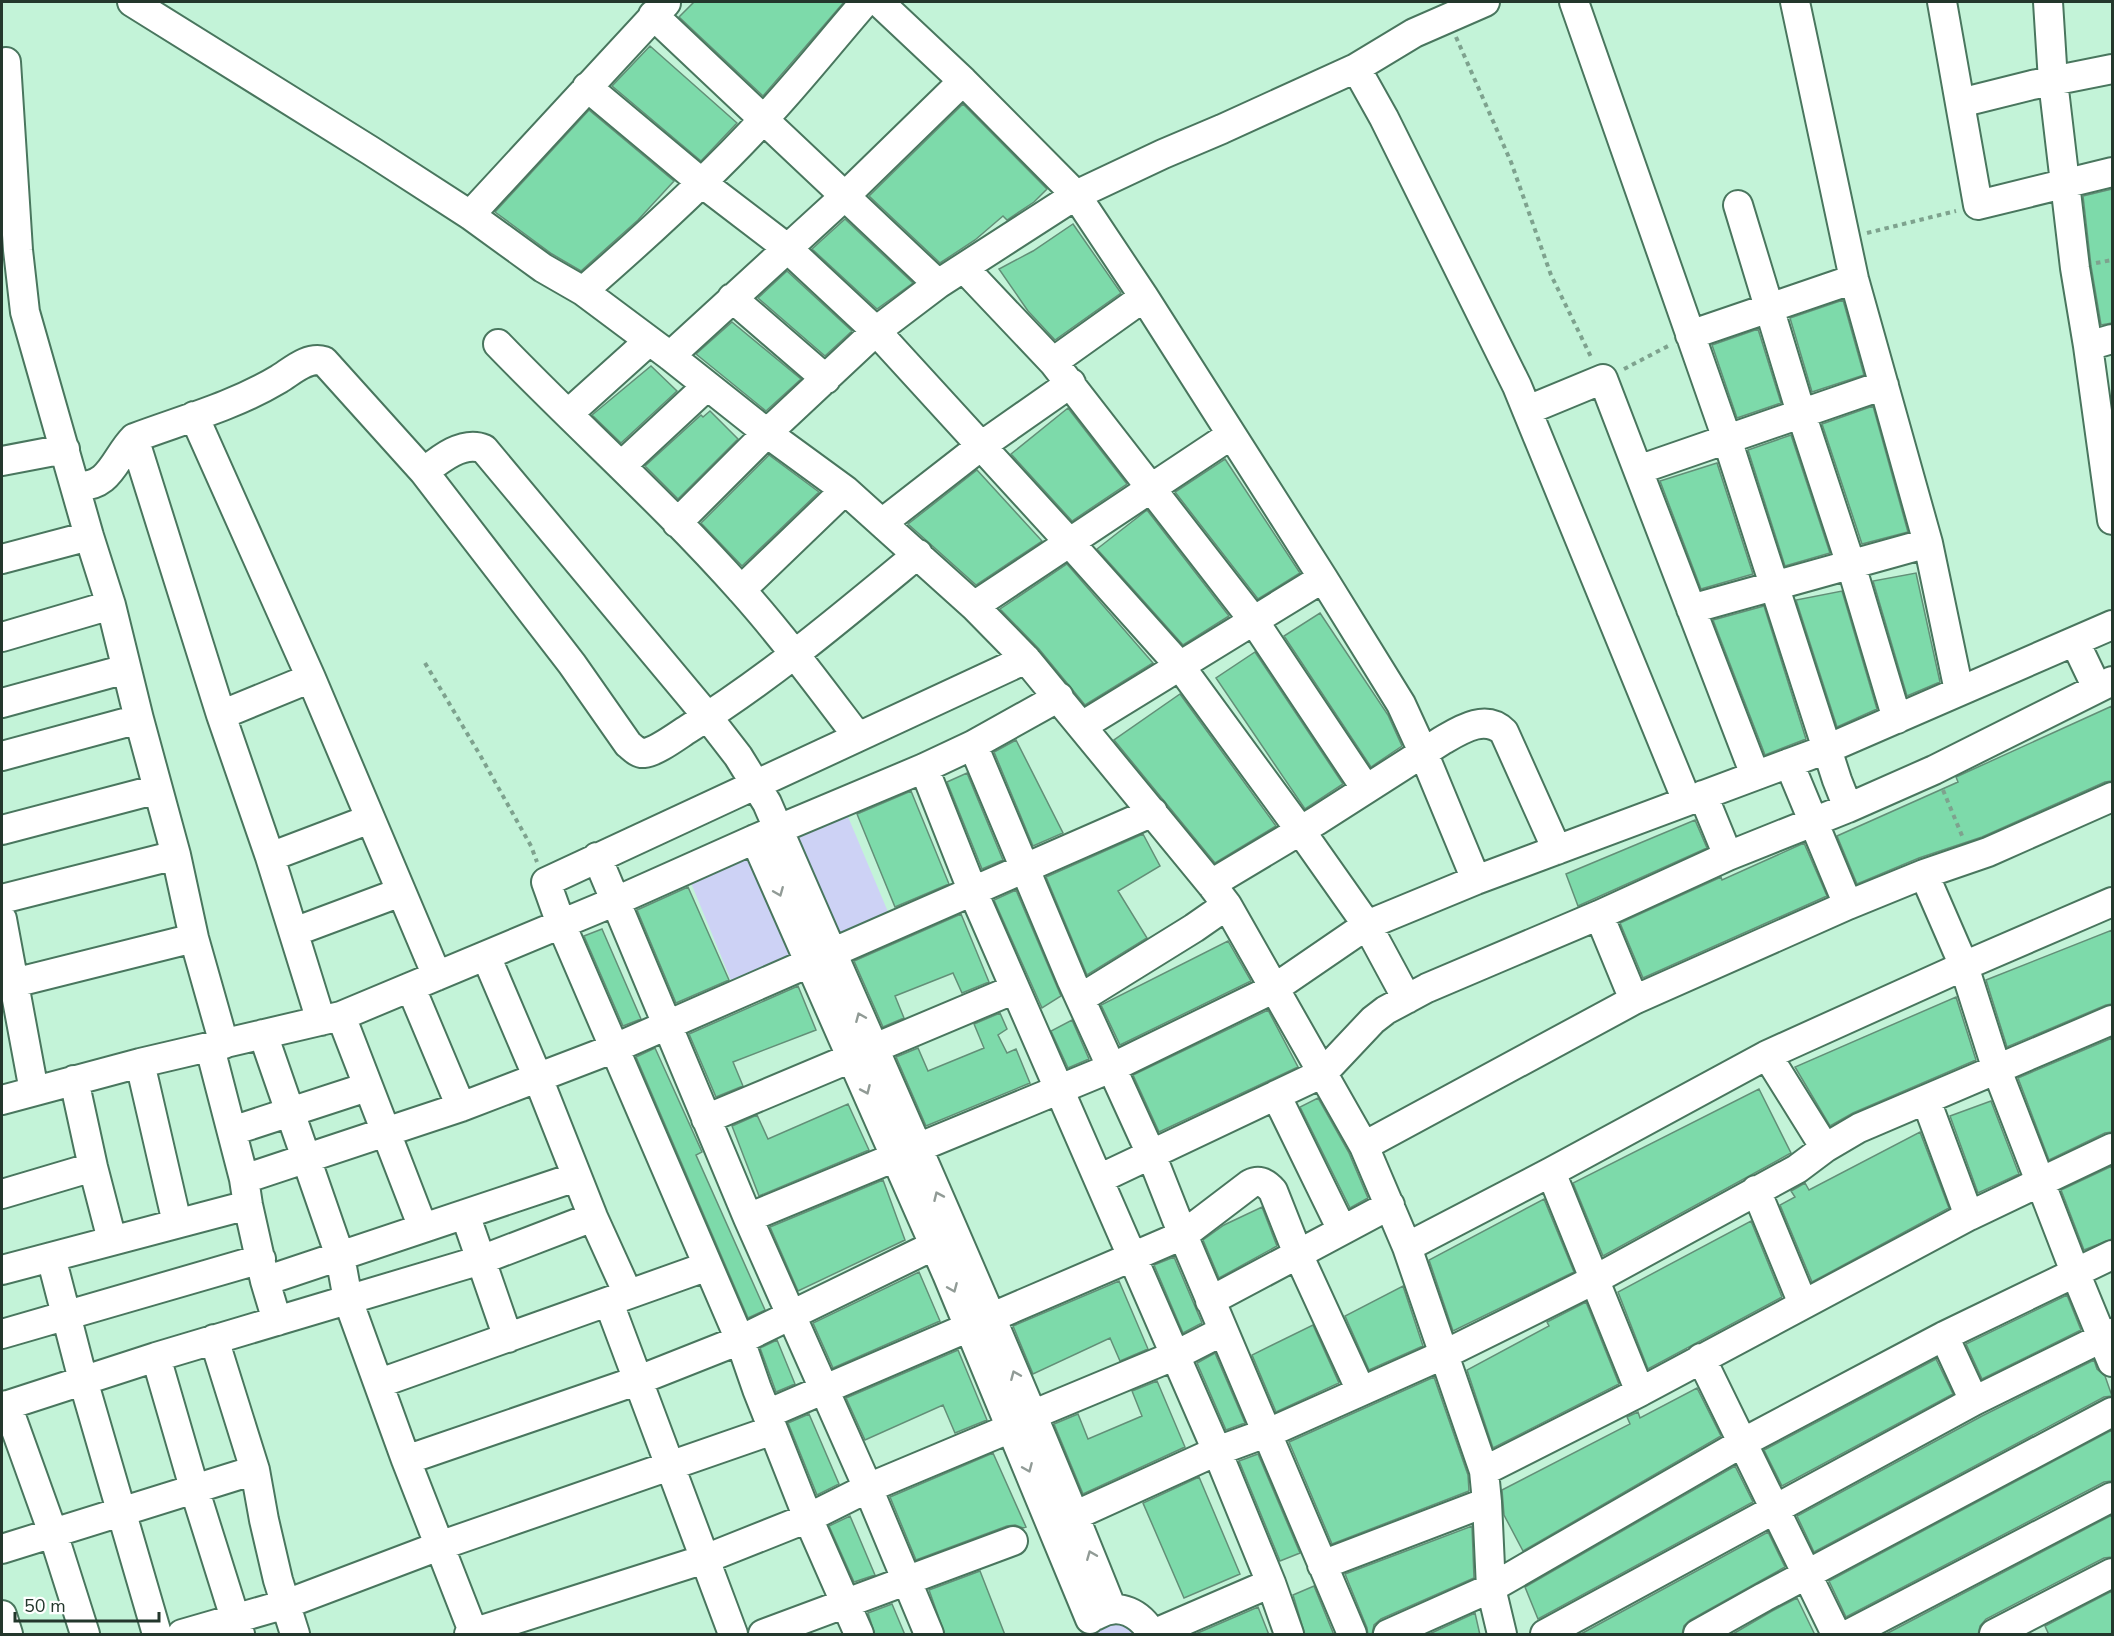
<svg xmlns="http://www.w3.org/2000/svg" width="2114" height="1636" font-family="'Nunito Sans',sans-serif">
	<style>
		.green { fill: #cdd2f5 }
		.building { fill: #7ddaaa; stroke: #628f77; stroke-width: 1.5 }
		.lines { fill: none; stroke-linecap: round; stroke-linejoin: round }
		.minor-casing { stroke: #49765e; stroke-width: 32 }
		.path { stroke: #7ea28e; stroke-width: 4; stroke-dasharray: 4.5 4.5; stroke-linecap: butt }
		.minor { stroke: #fff; stroke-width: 28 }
		.oneway { stroke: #919b96 }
	</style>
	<rect width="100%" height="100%" fill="#c3f3d8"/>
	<path class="green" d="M 846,812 L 891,919 L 832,944 L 785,839 Z
		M 746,853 L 794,965 L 735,990 L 689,878 Z
		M 1110,1617 L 1144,1634 L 1088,1634 L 1094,1626 Z"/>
	<path class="building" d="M 694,2 L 844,2 L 763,96 L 679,17 Z
		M 650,46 L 737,123 L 701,161 L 612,86 Z
		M 963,104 L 1047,189 L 1034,202 L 1007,220 L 1003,216 L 975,240 L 940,263 L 869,196 Z
		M 589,110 L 674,181 L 638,220 L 581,271 L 552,254 L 495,212 Z
		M 2112,189 L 2112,323 L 2101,325 L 2091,266 L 2083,196 Z
		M 845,219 L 913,283 L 877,309 L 812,249 Z
		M 1073,224 L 1121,293 L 1055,340 L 1028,311 L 999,269 L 1033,251 Z
		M 787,271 L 852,331 L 825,356 L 758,298 Z
		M 1843,300 L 1864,375 L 1812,392 L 1790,318 Z
		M 732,322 L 801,379 L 766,411 L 696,354 Z
		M 1758,329 L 1781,403 L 1737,418 L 1712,345 Z
		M 651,366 L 677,391 L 621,443 L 592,415 Z
		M 1873,406 L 1908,532 L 1862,544 L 1822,424 Z
		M 1068,408 L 1127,484 L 1072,521 L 1011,454 Z
		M 710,411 L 738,439 L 678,499 L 645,466 L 701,415 L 703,417 Z
		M 1791,435 L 1830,553 L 1785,566 L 1748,450 Z
		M 769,455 L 819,492 L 742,566 L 701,523 Z
		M 1225,459 L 1300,573 L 1258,599 L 1175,492 Z
		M 1717,463 L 1753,574 L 1701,589 L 1660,481 Z
		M 977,470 L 1042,541 L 976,585 L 908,524 Z
		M 1147,510 L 1229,616 L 1183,645 L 1097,549 Z
		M 1067,564 L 1153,663 L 1085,705 L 1039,649 L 1000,609 Z
		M 1916,573 L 1940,682 L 1907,696 L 1873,581 Z
		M 1842,591 L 1877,709 L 1837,727 L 1796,600 Z
		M 1764,606 L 1806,739 L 1765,755 L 1713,620 Z
		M 1320,613 L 1388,715 L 1402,746 L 1371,767 L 1284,636 Z
		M 1255,652 L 1343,784 L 1305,809 L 1216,678 Z
		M 1180,694 L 1276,826 L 1215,863 L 1114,740 Z
		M 2112,706 L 2112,781 L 2105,782 L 1982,837 L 1919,858 L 1857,884 L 1837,836 L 1958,782 L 1956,777 Z
		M 1016,740 L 1063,833 L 1033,846 L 994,752 Z
		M 967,773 L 1003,860 L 982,869 L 947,782 Z
		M 911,791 L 949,884 L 895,907 L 857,814 Z
		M 1695,820 L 1707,848 L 1578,906 L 1566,874 Z
		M 1143,834 L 1160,866 L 1118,891 L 1147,938 L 1087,975 L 1046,877 Z
		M 1804,843 L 1827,896 L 1643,978 L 1620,923 L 1721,877 L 1722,880 Z
		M 688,887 L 729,980 L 676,1003 L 637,910 Z
		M 1016,890 L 1061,996 L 1042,1008 L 994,900 Z
		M 961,914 L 989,982 L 962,993 L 953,973 L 895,996 L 904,1018 L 883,1027 L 854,961 Z
		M 602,929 L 641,1019 L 623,1026 L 584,936 Z
		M 2112,930 L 2112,1004 L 2106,1005 L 2007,1047 L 1986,980 Z
		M 1228,941 L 1251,981 L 1120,1045 L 1101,1005 Z
		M 798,986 L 816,1030 L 733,1062 L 743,1086 L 716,1097 L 689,1034 Z
		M 1956,997 L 1976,1060 L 1853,1113 L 1830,1126 L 1795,1067 Z
		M 1268,1010 L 1298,1067 L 1159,1132 L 1133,1075 Z
		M 1000,1013 L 1007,1029 L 998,1035 L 1007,1053 L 1016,1049 L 1030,1083 L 926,1126 L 896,1057 L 918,1048 L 928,1071 L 984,1048 L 974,1024 Z
		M 1072,1020 L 1089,1059 L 1068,1068 L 1051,1031 Z
		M 2112,1038 L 2112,1132 L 2105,1133 L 2049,1160 L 2018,1078 Z
		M 655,1048 L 702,1152 L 696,1155 L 765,1310 L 748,1318 L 636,1057 Z
		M 1759,1089 L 1791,1153 L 1603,1256 L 1573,1183 Z
		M 1318,1098 L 1349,1153 L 1368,1198 L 1350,1208 L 1300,1107 Z
		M 1991,1101 L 2019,1174 L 1978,1193 L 1950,1116 Z
		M 848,1104 L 869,1150 L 759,1196 L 732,1126 L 757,1115 L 768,1139 Z
		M 1920,1132 L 1949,1208 L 1812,1282 L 1780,1205 L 1795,1197 L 1791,1191 L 1805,1183 L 1809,1190 Z
		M 2112,1166 L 2112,1239 L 2084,1250 L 2061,1190 Z
		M 883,1180 L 905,1240 L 798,1291 L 770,1227 Z
		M 1544,1199 L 1574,1272 L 1453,1331 L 1429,1260 Z
		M 1262,1207 L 1277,1246 L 1219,1278 L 1203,1240 L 1224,1225 Z
		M 1751,1221 L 1782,1297 L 1648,1369 L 1618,1292 Z
		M 1174,1257 L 1202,1323 L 1183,1333 L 1154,1265 Z
		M 919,1272 L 940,1321 L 833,1368 L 813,1323 Z
		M 1119,1281 L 1148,1349 L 1120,1361 L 1110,1338 L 1033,1374 L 1013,1326 Z
		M 1403,1286 L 1423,1346 L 1369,1370 L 1345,1316 Z
		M 2067,1295 L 2081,1330 L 1982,1379 L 1966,1344 Z
		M 1586,1302 L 1619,1384 L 1493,1448 L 1467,1370 L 1549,1326 L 1547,1322 Z
		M 1313,1325 L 1339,1383 L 1276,1412 L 1252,1355 Z
		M 777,1340 L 795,1384 L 776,1392 L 760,1348 Z
		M 958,1350 L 987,1420 L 955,1433 L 943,1405 L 865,1440 L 846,1398 Z
		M 1215,1353 L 1245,1423 L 1226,1430 L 1197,1363 Z
		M 1936,1359 L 1953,1394 L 1782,1486 L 1764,1450 Z
		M 2094,1360 L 2097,1369 L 2105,1376 L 2112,1396 L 2104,1397 L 1814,1552 L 1797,1516 L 1982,1416 Z
		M 1434,1377 L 1468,1475 L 1469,1491 L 1332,1544 L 1289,1442 Z
		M 1157,1381 L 1185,1447 L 1083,1494 L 1054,1424 L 1078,1414 L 1088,1439 L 1142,1416 L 1132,1391 Z
		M 1697,1388 L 1721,1436 L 1523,1551 L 1504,1515 L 1502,1490 L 1630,1424 L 1627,1417 L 1638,1412 L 1640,1418 Z
		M 809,1414 L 839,1484 L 817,1495 L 788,1423 Z
		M 2112,1430 L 2112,1481 L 2104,1482 L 1846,1617 L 1829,1581 Z
		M 993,1453 L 1026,1527 L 1023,1528 L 1015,1525 L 1007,1526 L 916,1560 L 890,1497 Z
		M 1258,1454 L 1300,1553 L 1280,1561 L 1239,1461 Z
		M 1735,1466 L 1753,1502 L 1538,1619 L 1525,1587 Z
		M 1199,1477 L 1240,1574 L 1184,1598 L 1143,1503 Z
		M 2112,1515 L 2112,1557 L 2104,1558 L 1986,1619 L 1980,1626 L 1978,1635 L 1884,1635 Z
		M 850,1516 L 875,1575 L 854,1582 L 829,1526 Z
		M 1472,1526 L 1474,1578 L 1381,1619 L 1374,1625 L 1372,1635 L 1368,1635 L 1367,1628 L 1345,1574 Z
		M 1768,1532 L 1785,1567 L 1690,1620 L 1684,1626 L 1682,1635 L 1579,1635 Z
		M 980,1571 L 1005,1635 L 945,1635 L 929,1590 Z
		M 1314,1586 L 1334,1635 L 1305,1635 L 1293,1595 Z
		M 2112,1591 L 2112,1635 L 2049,1635 L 2045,1626 Z
		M 1797,1598 L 1815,1635 L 1731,1635 L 1772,1611 Z
		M 892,1604 L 905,1635 L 875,1635 L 868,1613 Z
		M 1258,1607 L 1269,1635 L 1193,1635 Z
		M 1475,1613 L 1480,1635 L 1427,1635 Z"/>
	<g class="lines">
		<g class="minor-casing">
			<path id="minor" d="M 132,2 L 371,151 L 470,215 L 543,268 L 583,291 L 670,356 L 767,433 L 845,490 L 974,606 L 1026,659 L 1211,884 L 1227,905 L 1364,1146 L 1407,1247 L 1484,1471 L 1487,1502 L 1491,1588 L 1502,1634
				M 879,2 L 963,81 L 1076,195 L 1144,297 L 1323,578 L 1401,704 L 1423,752 L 1476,880
				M 1485,2 L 1414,33 L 1356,68 L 1384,118 L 1517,386 L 1687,801
				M 1574,2 L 1727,439 L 1837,780 L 1848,808
				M 1795,2 L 1854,279 L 1928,543 L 1959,691
				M 1942,2 L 1978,205 L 2112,172
				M 2048,2 L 2053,81 L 2075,268 L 2088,346 L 2112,520
				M 653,15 L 938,284
				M 6,62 L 18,250 L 25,312 L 89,536 L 111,605 L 139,719 L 176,855 L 194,938 L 224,1044
				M 587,87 L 702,183 L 787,248 L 876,331 L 1069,542 L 1180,666 L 1300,830 L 1367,925 L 1407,999
				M 1960,103 L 2032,85 L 2112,69
				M 1738,205 L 1801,413 L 1851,565 L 1897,719
				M 470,215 L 666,3
				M 964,268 L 1053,362 L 1254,621 L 1366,789
				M 583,291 C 645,237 707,181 763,120 C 799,82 831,41 865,2
				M 732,298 L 826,379
				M 1690,335 L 1854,279
				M 498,344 C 578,427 665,504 742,591 C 783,637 820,687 858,737
				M 2088,346 L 2112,339
				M 670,356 L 846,195 L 963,81
				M 1053,362 L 1144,297
				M 1528,410 L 1603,379 L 1755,775
				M 569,413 L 649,341
				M 194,416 L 311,678 L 437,976
				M 134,438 C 182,420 234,406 279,379 C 292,371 308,356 324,361 L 424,472 L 572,664 L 628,744 C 632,747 638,754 644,753 C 656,752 677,736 688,729 C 770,678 843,616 918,554
				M 2,461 L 65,449
				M 621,466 L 707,386
				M 1638,470 L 1884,385
				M 424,472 C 439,460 463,440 484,449 L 707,716 L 738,756 L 767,803 C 883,1071 1004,1338 1112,1609
				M 76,486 C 111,488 114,458 134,438 L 221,715 L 270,857 L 321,1021
				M 677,523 L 767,433 L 876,331 L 938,284 L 1076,195 L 1163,154 L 1222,129 L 1356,68
				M 882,523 L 981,446 L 1071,383
				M 2,559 L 89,536
				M 741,590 L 845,490
				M 974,606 L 1231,435
				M 1691,609 L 1928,543
				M 2,637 L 111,605
				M 2075,642 L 2097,688
				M 2,703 L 126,669
				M 221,715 L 311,678
				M 1082,726 L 1323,578
				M 2,756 L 139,719
				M 1789,763 L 1848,905
				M 924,768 L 973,892 L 1217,1451 L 1271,1583 L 1289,1634
				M 1703,795 L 1728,856
				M 2,830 L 158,789
				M 755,839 L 947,1274 L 1090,1619
				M 270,857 L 370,819
				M 597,857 L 748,1218 L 868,1488 L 929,1634
				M 1924,874 L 1964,966 L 1997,1070 L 2075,1272 L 2112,1362
				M 1211,884 L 1318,820 L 1443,740 C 1462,729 1486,714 1504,732 L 1557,850
				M 2,899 L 176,855
				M 1599,915 L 1634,1000
				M 2,919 L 34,1091
				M 294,932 L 401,892
				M 486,956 L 538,1078 L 593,1217 L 628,1294
				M 2,986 L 194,938
				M 411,988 L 461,1107
				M 1081,998 L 1194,928 L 1227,905
				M 341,1016 L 423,1228
				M 263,1034 L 340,1256 L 348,1300 L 406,1460 L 474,1634
				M 210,1048 L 244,1179 L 248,1205 L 265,1281 L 277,1321
				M 1767,1055 L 1825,1148
				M 140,1063 L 177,1223
				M 74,1080 L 93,1167 L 112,1240
				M 1276,1095 L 1342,1230
				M 2,1100 L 140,1063 L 341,1016 L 616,901 L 755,839 L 924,768 L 973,745 L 1059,697
				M 1926,1100 L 1969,1216
				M 706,1119 L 1015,989
				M 232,1131 L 367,1087
				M 1364,1146 L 1634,1000 L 1848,905 L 1924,874 L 1988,852 L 2112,797
				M 1551,1172 L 1640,1392
				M 244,1179 L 461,1107 L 615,1048 L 1153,812
				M 1099,1179 L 1323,1073 L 1373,1020 L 1386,1010 L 1427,988 L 1599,915 L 1728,856 L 1848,808 L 1934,770 L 2112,681
				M 1756,1190 L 1803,1304
				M 2,1194 L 93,1167
				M 465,1214 L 508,1338
				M 748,1218 L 1111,1068 L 1275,988 L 1367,925 L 1476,880 L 1827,749 L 2112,625
				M 1407,1247 L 1551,1172 L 1767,1055 L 1964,966 L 2112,902
				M 51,1257 L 83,1380 L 157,1634
				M 2,1270 L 248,1205
				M 265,1281 L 576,1177
				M 1210,1301 L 1390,1205
				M 609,1303 L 733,1634
				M 2,1334 L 261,1259
				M 1944,1336 L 1974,1401
				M 214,1339 L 255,1470 L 264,1520 L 278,1580 L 295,1634
				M 156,1357 L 195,1491 L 240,1634
				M 1701,1358 L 1836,1634
				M 380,1383 L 708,1266
				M 7,1405 L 53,1533 L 85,1634
				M 2,1407 L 156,1357 L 481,1260 L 593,1217
				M 767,1414 L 1183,1235 L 1151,1154 L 1072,981 L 973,745
				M 1032,1415 L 1176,1355 L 1223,1331
				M 406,1460 L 639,1380 L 740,1340 L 933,1246
				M 1484,1471 L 1640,1392 L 1969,1216 L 2112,1148
				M 1052,1526 L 1217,1451 L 1277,1429 L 1445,1354 L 1594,1280 L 1797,1169 L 1825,1148 L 1859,1128 L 2112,1020
				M 2,1549 L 255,1470
				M 1322,1565 L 1487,1502
				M 2,1615 L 8,1634
				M 1097,1615 C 1119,1601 1141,1614 1152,1634
				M 182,1634 L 286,1604 L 439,1546 L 773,1430
				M 469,1634 L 705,1559 L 808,1518 L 868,1488 L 1011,1428
				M 763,1634 L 1013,1541
				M 859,1634 L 808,1518 L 757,1389 L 740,1340 L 561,924 L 546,882 L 1026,659
				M 1153,1634 L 1271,1583
				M 1352,1634 L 1183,1235 L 1250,1184 C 1260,1179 1266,1183 1273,1191 L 1298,1254 L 1361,1391
				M 1388,1634 L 1491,1588 L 1742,1443 L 1944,1336 L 2112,1255
				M 1545,1634 L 1974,1401 L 2112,1333
				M 1698,1634 L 1764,1597 L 2112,1412
				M 1849,1634 L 2112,1497
				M 1994,1634 L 2112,1573"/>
		</g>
		<path class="path" d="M 1456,37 L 1511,162 L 1551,275 L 1592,359
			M 1867,233 L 1956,211
			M 2096,263 L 2112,260
			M 1624,369 L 1670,345
			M 425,663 L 480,755 L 531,846 L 537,862
			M 1943,790 L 1963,838"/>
		<use href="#minor" class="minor"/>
	</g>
	<defs><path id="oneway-chevron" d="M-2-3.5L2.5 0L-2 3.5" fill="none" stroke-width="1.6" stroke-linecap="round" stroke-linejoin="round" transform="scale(1.5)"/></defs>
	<g class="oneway">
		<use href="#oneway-chevron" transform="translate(779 892) rotate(68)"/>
		<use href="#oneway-chevron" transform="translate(860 1017) rotate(-113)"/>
		<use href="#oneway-chevron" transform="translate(866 1090) rotate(66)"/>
		<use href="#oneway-chevron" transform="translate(938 1196) rotate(-114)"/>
		<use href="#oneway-chevron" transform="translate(953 1288) rotate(67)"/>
		<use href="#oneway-chevron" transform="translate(1015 1375) rotate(-113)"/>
		<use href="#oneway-chevron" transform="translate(1028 1468) rotate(67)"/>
		<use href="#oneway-chevron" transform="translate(1091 1555) rotate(-112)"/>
	</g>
	<rect width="2114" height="1636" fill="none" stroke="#23372c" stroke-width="6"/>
	<path d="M15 1612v9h144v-9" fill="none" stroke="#23372c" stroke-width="3"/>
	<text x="24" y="1612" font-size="18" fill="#23372c" stroke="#ffffff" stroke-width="4.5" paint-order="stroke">50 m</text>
</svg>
